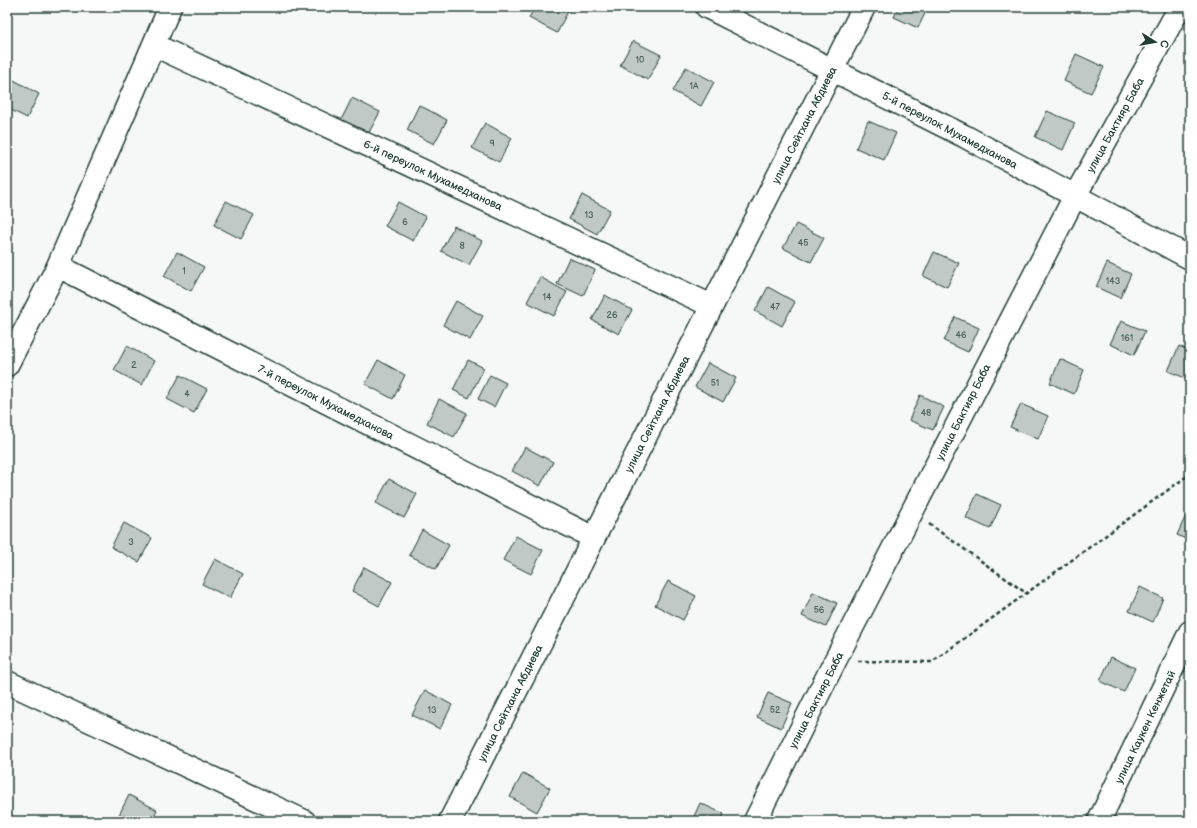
<svg xmlns="http://www.w3.org/2000/svg" width="1197" height="828" font-family="'Balsamiq Sans',sans-serif">
	<style>
		.building { fill: #c0c9c6; stroke: #1f3d34 }
		.lines { fill: none; stroke-linecap: round; stroke-linejoin: round }
		.minor-casing { stroke: #1f3d34; stroke-width: 25 }
		.path { stroke: #1f3d34; stroke-width: 2.5; stroke-dasharray: 4 3; stroke-linecap: butt }
		.minor { stroke: #fff; stroke-width: 22 }
		.labels { text-anchor: middle; stroke-width: 3.5; stroke-linejoin: round; paint-order: stroke }
		.number-label { font-size: 9px; fill: #476058 }
		.street-label { font-size: 11px; fill: #1f3d34; stroke: #fff }
	</style>
	<rect width="100%" height="100%" fill="#f6f7f7"/>
	<filter id="ink" filterUnits="userSpaceOnUse"><feTurbulence type="fractalNoise" baseFrequency=".025" numOctaves="2"/><feDisplacementMap in="SourceGraphic" scale="8" xChannelSelector="R" yChannelSelector="G"/><feConvolveMatrix kernelMatrix="1 2 1 2 8 2 1 2 1" color-interpolation-filters="sRGB"/></filter>
	<g filter="url(#ink)">
		<path class="building" d="M 535,7 L 567,7 L 569,9 L 557,33 L 529,18 Z
			M 899,7 L 928,7 L 918,28 L 894,17 Z
			M 633,41 L 661,55 L 648,80 L 620,65 Z
			M 1076,54 L 1104,67 L 1091,93 L 1064,81 Z
			M 686,67 L 714,82 L 701,106 L 673,91 Z
			M 12,79 L 39,94 L 27,118 L 7,108 L 7,89 Z
			M 352,98 L 380,112 L 367,136 L 340,122 Z
			M 419,105 L 447,120 L 434,144 L 407,130 Z
			M 1047,111 L 1075,123 L 1063,150 L 1035,137 Z
			M 868,121 L 896,133 L 884,160 L 856,148 Z
			M 485,123 L 512,138 L 499,162 L 472,148 Z
			M 582,195 L 610,210 L 597,234 L 569,219 Z
			M 226,201 L 254,215 L 241,239 L 214,225 Z
			M 398,202 L 426,217 L 413,241 L 385,226 Z
			M 796,224 L 824,238 L 811,262 L 783,248 Z
			M 454,226 L 482,241 L 469,265 L 441,251 Z
			M 177,252 L 204,267 L 191,291 L 164,276 Z
			M 934,252 L 959,263 L 947,287 L 923,276 Z
			M 569,258 L 595,270 L 583,296 L 557,284 Z
			M 1107,263 L 1131,274 L 1120,298 L 1096,287 Z
			M 540,277 L 567,292 L 554,316 L 527,302 Z
			M 768,287 L 795,302 L 782,326 L 755,311 Z
			M 605,295 L 632,310 L 619,334 L 592,320 Z
			M 456,301 L 483,316 L 470,340 L 443,325 Z
			M 955,317 L 979,328 L 968,352 L 944,341 Z
			M 1121,321 L 1145,331 L 1134,355 L 1110,344 Z
			M 127,346 L 154,361 L 142,385 L 114,370 Z
			M 1179,346 L 1190,351 L 1190,380 L 1168,371 Z
			M 1060,359 L 1084,370 L 1074,394 L 1050,383 Z
			M 378,360 L 405,375 L 393,399 L 365,384 Z
			M 468,360 L 484,368 L 469,398 L 453,390 Z
			M 708,363 L 736,378 L 723,402 L 695,387 Z
			M 180,375 L 207,389 L 194,413 L 167,399 Z
			M 490,375 L 506,383 L 494,407 L 478,399 Z
			M 920,395 L 944,407 L 933,430 L 909,420 Z
			M 439,399 L 467,413 L 454,437 L 427,423 Z
			M 1021,404 L 1048,416 L 1038,439 L 1010,427 Z
			M 525,447 L 553,462 L 540,486 L 512,471 Z
			M 389,479 L 417,494 L 404,518 L 376,503 Z
			M 977,494 L 1001,505 L 990,529 L 966,518 Z
			M 1188,511 L 1190,512 L 1190,541 L 1177,535 Z
			M 124,523 L 152,538 L 139,562 L 111,547 Z
			M 422,530 L 449,545 L 436,569 L 409,555 Z
			M 516,536 L 543,550 L 531,574 L 503,560 Z
			M 215,559 L 243,574 L 230,598 L 202,584 Z
			M 364,567 L 392,582 L 379,606 L 352,591 Z
			M 668,581 L 696,596 L 683,620 L 655,605 Z
			M 1140,587 L 1163,598 L 1153,622 L 1129,611 Z
			M 813,592 L 837,603 L 826,627 L 802,616 Z
			M 1111,657 L 1135,668 L 1124,692 L 1100,681 Z
			M 425,690 L 452,705 L 440,729 L 412,715 Z
			M 768,693 L 792,703 L 781,728 L 757,717 Z
			M 523,773 L 550,788 L 537,812 L 510,797 Z
			M 129,795 L 157,810 L 151,821 L 120,821 L 117,819 Z
			M 700,803 L 724,814 L 721,821 L 692,821 Z"/>
		<g class="lines">
			<g class="minor-casing">
				<path id="minor" d="M 707,7 L 964,136 L 1190,258
					M 154,45 L 712,306
					M 58,266 L 594,538
					M 7,365 L 58,266 L 170,7
					M 7,682 L 304,821
					M 450,821 L 864,7
					M 755,821 L 835,661 L 1075,196 L 1180,7
					M 1099,821 L 1190,632"/>
			</g>
			<path class="path" d="M 929,524 L 1026,593
				M 858,661 L 932,662 L 1190,474"/>
			<use href="#minor" class="minor"/>
		</g>
	</g>
	<g class="labels">
		<g class="number-label">
			<text x="640" y="63">10</text>
			<text x="694" y="89">1А</text>
			<text x="492" y="146">9</text>
			<text x="589" y="218">13</text>
			<text x="405" y="225">6</text>
			<text x="803" y="246">45</text>
			<text x="462" y="249">8</text>
			<text x="184" y="274">1</text>
			<text x="1113" y="284">143</text>
			<text x="547" y="300">14</text>
			<text x="775" y="310">47</text>
			<text x="612" y="318">26</text>
			<text x="961" y="338">46</text>
			<text x="1127" y="341">161</text>
			<text x="134" y="368">2</text>
			<text x="715" y="386">51</text>
			<text x="187" y="397">4</text>
			<text x="926" y="416">48</text>
			<text x="131" y="545">3</text>
			<text x="819" y="613">56</text>
			<text x="432" y="713">13</text>
			<text x="775" y="713">52</text>
		</g>
		<g class="street-label">
			<text transform="translate(804 125) rotate(-63)" y="4">улица Сейтхана Абдиева</text>
			<text transform="translate(1115 125) rotate(-61)" y="4">улица Бактияр Баба</text>
			<text transform="translate(950 130) rotate(28)" y="4">5-й переулок Мухамедханова</text>
			<text transform="translate(433 175) rotate(25)" y="4">6-й переулок Мухамедханова</text>
			<text transform="translate(326 402) rotate(27)" y="4">7-й переулок Мухамедханова</text>
			<text transform="translate(963 412) rotate(-63)" y="4">улица Бактияр Баба</text>
			<text transform="translate(657 414) rotate(-63)" y="4">улица Сейтхана Абдиева</text>
			<text transform="translate(816 700) rotate(-63)" y="4">улица Бактияр Баба</text>
			<text transform="translate(510 703) rotate(-63)" y="4">улица Сейтхана Абдиева</text>
			<text transform="translate(1145 727) rotate(-64)" y="4">улица Каукен Кенжетай</text>
		</g>
	</g>
	<rect width="1197" height="828" fill="none" stroke="#fff" stroke-width="24"/>
	<rect x="12" y="12" width="1173" height="804" fill="none" stroke="#1f3d34" stroke-width="1.5" filter="url(#ink)"/>
	<g transform="translate(1155 42) rotate(101)" stroke="#ffffff" stroke-width="3" paint-order="stroke">
	<path d="M0-3L7 15L0 10L-7 15Z" fill="#1f3d34"/>
	<text y="-6" font-size="11" font-weight="bold" text-anchor="middle" fill="#1f3d34">С</text>
	</g>
</svg>
